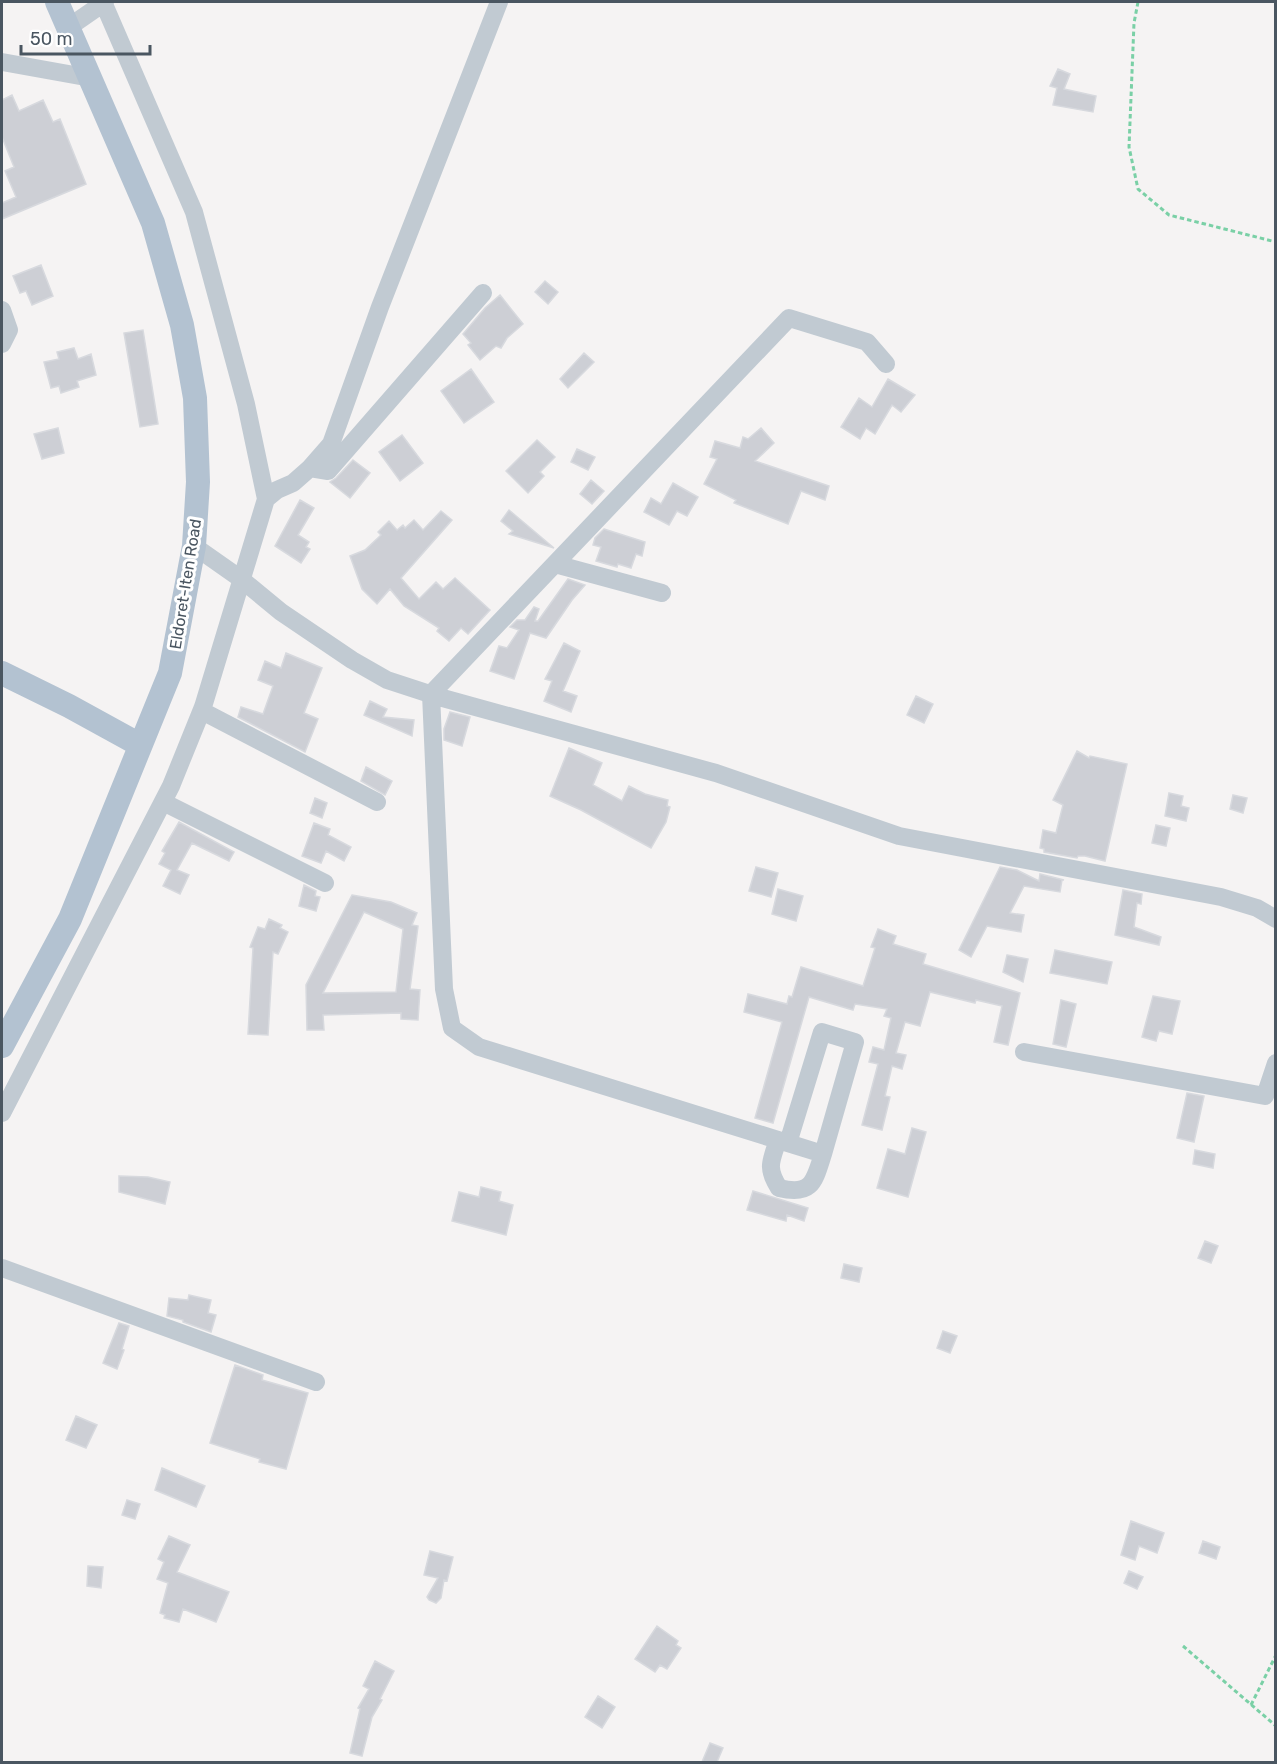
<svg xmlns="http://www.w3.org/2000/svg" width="1277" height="1764" font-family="Rubik,sans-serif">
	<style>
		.building { fill: #cdcfd5; stroke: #d7d9de; stroke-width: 1.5; fill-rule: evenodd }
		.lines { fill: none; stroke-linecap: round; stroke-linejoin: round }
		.path { stroke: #7ad0a6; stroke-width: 3; stroke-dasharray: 4.5 3; stroke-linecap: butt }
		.minor { stroke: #c1cad2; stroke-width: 18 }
		.major { stroke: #b3c2d1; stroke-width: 24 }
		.labels { text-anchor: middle; stroke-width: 6; stroke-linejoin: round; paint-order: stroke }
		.street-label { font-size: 16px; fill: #4a5661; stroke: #fff }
	</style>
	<rect width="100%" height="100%" fill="#f5f3f3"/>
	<path class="building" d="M 1058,69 L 1070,74 L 1064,89 L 1096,96 L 1093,112 L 1053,105 L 1057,88 L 1050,86 Z
		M 12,95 L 19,111 L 43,100 L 53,122 L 60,119 L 86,184 L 2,219 L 2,203 L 16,197 L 5,171 L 14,167 L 2,137 L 2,100 Z
		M 41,265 L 53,296 L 32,305 L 26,291 L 20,293 L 13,276 Z
		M 545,281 L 558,292 L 548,304 L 535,292 Z
		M 500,295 L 523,324 L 507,338 L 501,348 L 496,346 L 480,360 L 468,345 L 471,343 L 463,334 L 485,308 Z
		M 143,330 L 158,424 L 140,427 L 124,333 Z
		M 74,348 L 78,359 L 91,354 L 96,375 L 77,381 L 79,387 L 61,393 L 59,386 L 51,388 L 44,362 L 59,359 L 57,352 Z
		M 584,353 L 594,362 L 568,388 L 560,379 Z
		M 471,369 L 494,402 L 464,423 L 441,391 Z
		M 888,379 L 915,395 L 901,412 L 892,405 L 875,434 L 866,428 L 860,439 L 841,427 L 859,398 L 872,407 Z
		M 58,428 L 64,453 L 42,459 L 34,434 Z
		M 761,428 L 774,443 L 755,461 L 829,486 L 825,500 L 801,491 L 788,524 L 734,503 L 736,500 L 704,484 L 717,459 L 710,457 L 715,441 L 740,448 L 743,437 L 748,439 Z
		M 402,435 L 423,463 L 400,481 L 379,452 Z
		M 537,440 L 555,457 L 540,472 L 544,476 L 528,493 L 506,471 Z
		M 577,449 L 595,457 L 588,470 L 571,462 Z
		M 353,460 L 370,473 L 350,498 L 330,482 L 336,478 Z
		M 591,480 L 604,491 L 592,504 L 580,494 Z
		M 673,483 L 698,497 L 687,516 L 677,511 L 669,525 L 644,512 L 651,498 L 661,504 Z
		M 300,500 L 314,508 L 298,535 L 309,542 L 306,547 L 310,549 L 301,563 L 275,546 Z
		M 509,510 L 554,548 L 509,534 L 513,531 L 501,521 Z
		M 441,511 L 452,520 L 401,578 L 419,599 L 436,582 L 443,589 L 455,578 L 490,610 L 468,634 L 461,628 L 449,641 L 437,631 L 439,628 L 404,606 L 390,589 L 377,604 L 362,589 L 350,556 L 365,550 L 381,535 L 378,532 L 389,521 L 397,530 L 403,525 L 405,528 L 414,520 L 423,530 Z
		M 604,529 L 645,542 L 642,556 L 636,554 L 631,568 L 618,564 L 617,567 L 596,561 L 601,547 L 593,545 L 595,538 Z
		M 568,579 L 585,585 L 572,600 L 546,638 L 530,633 L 514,679 L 490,671 L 499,646 L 507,648 L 519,630 L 510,627 L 517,620 L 525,620 L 534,607 L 539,609 L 535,621 L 538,621 Z
		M 564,643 L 580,651 L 563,691 L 577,696 L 571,712 L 544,701 L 552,681 L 545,679 Z
		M 286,653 L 322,668 L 304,713 L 318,719 L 305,752 L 238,717 L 241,707 L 263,714 L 273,686 L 258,680 L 265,661 L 281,668 Z
		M 916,696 L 933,704 L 924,723 L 907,715 Z
		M 370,701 L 387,709 L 383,717 L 414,720 L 412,736 L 364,715 Z
		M 450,712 L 470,717 L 462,746 L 444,740 L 444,729 Z
		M 569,748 L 602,763 L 593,785 L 622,801 L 629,786 L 645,794 L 668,800 L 667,806 L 670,807 L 666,822 L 651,848 L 581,810 L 550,796 Z
		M 1077,751 L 1089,758 L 1090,756 L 1127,764 L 1105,861 L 1085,856 L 1078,856 L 1077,858 L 1044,852 L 1044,849 L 1040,848 L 1043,830 L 1056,833 L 1063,805 L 1053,800 Z
		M 366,767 L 392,781 L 385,795 L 361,781 Z
		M 1169,793 L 1183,796 L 1181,806 L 1189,808 L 1186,821 L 1165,816 Z
		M 1233,795 L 1247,798 L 1243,813 L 1230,809 Z
		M 315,798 L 327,803 L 322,818 L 310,813 Z
		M 179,822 L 234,852 L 229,861 L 192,843 L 177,870 L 189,875 L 180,894 L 163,886 L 171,870 L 159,864 L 165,853 L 162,851 Z
		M 314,823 L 330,829 L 328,835 L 351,847 L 344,861 L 326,851 L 321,863 L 302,856 Z
		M 1156,825 L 1170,828 L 1166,846 L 1152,843 Z
		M 756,867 L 778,873 L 771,897 L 749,891 Z
		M 1000,867 L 1017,870 L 1039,881 L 1040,874 L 1064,880 L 1062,880 L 1060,892 L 1024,886 L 1010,913 L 1024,915 L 1021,932 L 987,926 L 971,957 L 959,950 Z
		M 304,885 L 316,891 L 315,896 L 320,897 L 316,911 L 299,906 Z
		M 778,889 L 803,896 L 796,921 L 772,914 Z
		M 1123,890 L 1142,894 L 1141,904 L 1137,903 L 1134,927 L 1161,937 L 1159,945 L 1115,935 Z
		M 352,895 L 391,902 L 417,913 L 412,925 L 418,926 L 410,989 L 420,990 L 418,1020 L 401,1019 L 401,1013 L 323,1015 L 324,1030 L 307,1030 L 306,985 ZM 364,912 L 403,929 L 396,992 L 323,993 Z
		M 269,919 L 282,925 L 280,928 L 288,932 L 278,954 L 273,952 L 268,1035 L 248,1034 L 253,948 L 250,947 L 258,927 L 265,929 Z
		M 878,929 L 896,936 L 893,944 L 926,954 L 923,964 L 1020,993 L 1008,1045 L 994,1042 L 1002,1006 L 976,1000 L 975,1003 L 930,992 L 920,1026 L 905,1022 L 896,1053 L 906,1055 L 902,1069 L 892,1066 L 885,1096 L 890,1097 L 882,1130 L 862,1125 L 878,1064 L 869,1062 L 873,1047 L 884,1050 L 891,1018 L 884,1016 L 887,1009 L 855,1004 L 853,1010 L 809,997 L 773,1123 L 755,1118 L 782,1022 L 744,1012 L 748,994 L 787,1004 L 789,996 L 792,997 L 801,967 L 863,986 L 875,948 L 871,947 Z
		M 1055,950 L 1112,962 L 1107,984 L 1050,973 Z
		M 1007,955 L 1028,959 L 1023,982 L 1003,972 Z
		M 1153,996 L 1180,1001 L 1172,1034 L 1159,1031 L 1156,1041 L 1142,1037 Z
		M 1061,1000 L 1076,1004 L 1066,1047 L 1053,1044 Z
		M 1187,1093 L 1204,1096 L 1194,1142 L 1177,1138 Z
		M 912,1128 L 926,1132 L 908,1197 L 877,1188 L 888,1149 L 905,1154 Z
		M 1195,1150 L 1215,1154 L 1213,1168 L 1193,1164 Z
		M 119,1176 L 148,1177 L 170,1182 L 165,1204 L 119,1192 Z
		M 481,1187 L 501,1192 L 499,1201 L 513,1205 L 506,1235 L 452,1221 L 459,1192 L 479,1197 Z
		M 753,1191 L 808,1208 L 804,1221 L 787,1215 L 786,1221 L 747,1210 Z
		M 1205,1241 L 1218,1246 L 1211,1263 L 1198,1258 Z
		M 844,1264 L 862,1268 L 859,1282 L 841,1278 Z
		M 189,1295 L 211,1300 L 208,1313 L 216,1315 L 211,1332 L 183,1322 L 183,1320 L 167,1316 L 169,1298 L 188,1300 Z
		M 119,1323 L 129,1326 L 122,1349 L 124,1350 L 117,1369 L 103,1363 Z
		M 943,1331 L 957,1336 L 950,1353 L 937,1348 Z
		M 235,1365 L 263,1375 L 262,1380 L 308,1393 L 286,1469 L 259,1462 L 260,1459 L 210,1443 Z
		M 76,1416 L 97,1425 L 86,1448 L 66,1440 Z
		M 162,1468 L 205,1486 L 196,1507 L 155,1490 Z
		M 127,1500 L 140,1504 L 135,1519 L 122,1515 Z
		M 1131,1521 L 1164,1533 L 1157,1553 L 1139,1546 L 1135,1560 L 1121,1555 Z
		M 169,1536 L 190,1545 L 177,1572 L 229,1592 L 216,1622 L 183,1609 L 179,1622 L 164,1618 L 165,1615 L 160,1613 L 168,1583 L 157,1579 L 164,1562 L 158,1559 Z
		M 1203,1541 L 1220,1547 L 1216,1559 L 1199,1553 Z
		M 430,1551 L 453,1557 L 447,1581 L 444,1580 L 441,1598 L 436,1603 L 429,1600 L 427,1597 L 438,1578 L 424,1575 Z
		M 88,1566 L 103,1567 L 101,1588 L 87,1586 Z
		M 1129,1571 L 1143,1577 L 1137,1589 L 1124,1583 Z
		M 657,1626 L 678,1641 L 676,1645 L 681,1648 L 667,1669 L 660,1665 L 655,1672 L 635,1659 Z
		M 375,1661 L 394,1671 L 380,1699 L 382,1700 L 372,1717 L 362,1756 L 350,1753 L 360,1709 L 358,1708 L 369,1689 L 363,1686 Z
		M 598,1696 L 615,1707 L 602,1728 L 585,1717 Z
		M 710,1743 L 723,1748 L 717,1762 L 702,1762 Z"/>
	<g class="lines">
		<path class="path" d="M 1138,2 L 1134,23 L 1129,147 L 1138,189 L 1169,215 L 1276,242
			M 1183,1646 L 1276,1726
			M 1251,1705 L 1276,1655"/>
		<path class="minor" d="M 103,2 L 194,212 L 246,404 L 266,499
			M 69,27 L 105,2
			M 2,62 L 91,78
			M 2,310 L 9,330 L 2,344
			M 310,468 L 328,471 L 483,293
			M 194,546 L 241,579 L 281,612 L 352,660 L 387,680 L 439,697 L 716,773 L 899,836 L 1221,897 L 1257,908 L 1276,919
			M 555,564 L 662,593
			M 202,711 L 377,802
			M 163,802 L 325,883
			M 1024,1052 L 1265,1096 L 1276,1063
			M 2,1113 L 171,786 L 203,707 L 266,499 L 277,490 L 293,483 L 310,468 L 331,444 L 380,307 L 499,2
			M 778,1140 C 771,1161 766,1168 779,1188 C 812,1196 814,1182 823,1154
			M 788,1143 L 822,1032 L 855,1042 L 823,1154 L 479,1047 L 452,1028 L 444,989 L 431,694 L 789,318 L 867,342 L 886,364
			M 2,1268 L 316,1382"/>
		<path class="major" d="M 2,673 L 69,706 L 140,745
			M 2,1046 L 70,919 L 170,673 L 194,546 L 198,482 L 195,398 L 182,325 L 153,223 L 57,2"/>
	</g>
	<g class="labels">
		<g class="street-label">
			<text transform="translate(185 584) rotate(-81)" y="6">Eldoret-Iten Road</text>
		</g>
	</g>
	<rect width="1277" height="1764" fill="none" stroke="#4a5661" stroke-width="6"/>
	<path d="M21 45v9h129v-9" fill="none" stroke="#4a5661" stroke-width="3"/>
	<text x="30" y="45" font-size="18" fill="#4a5661" stroke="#ffffff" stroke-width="4.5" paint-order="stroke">50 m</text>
</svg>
